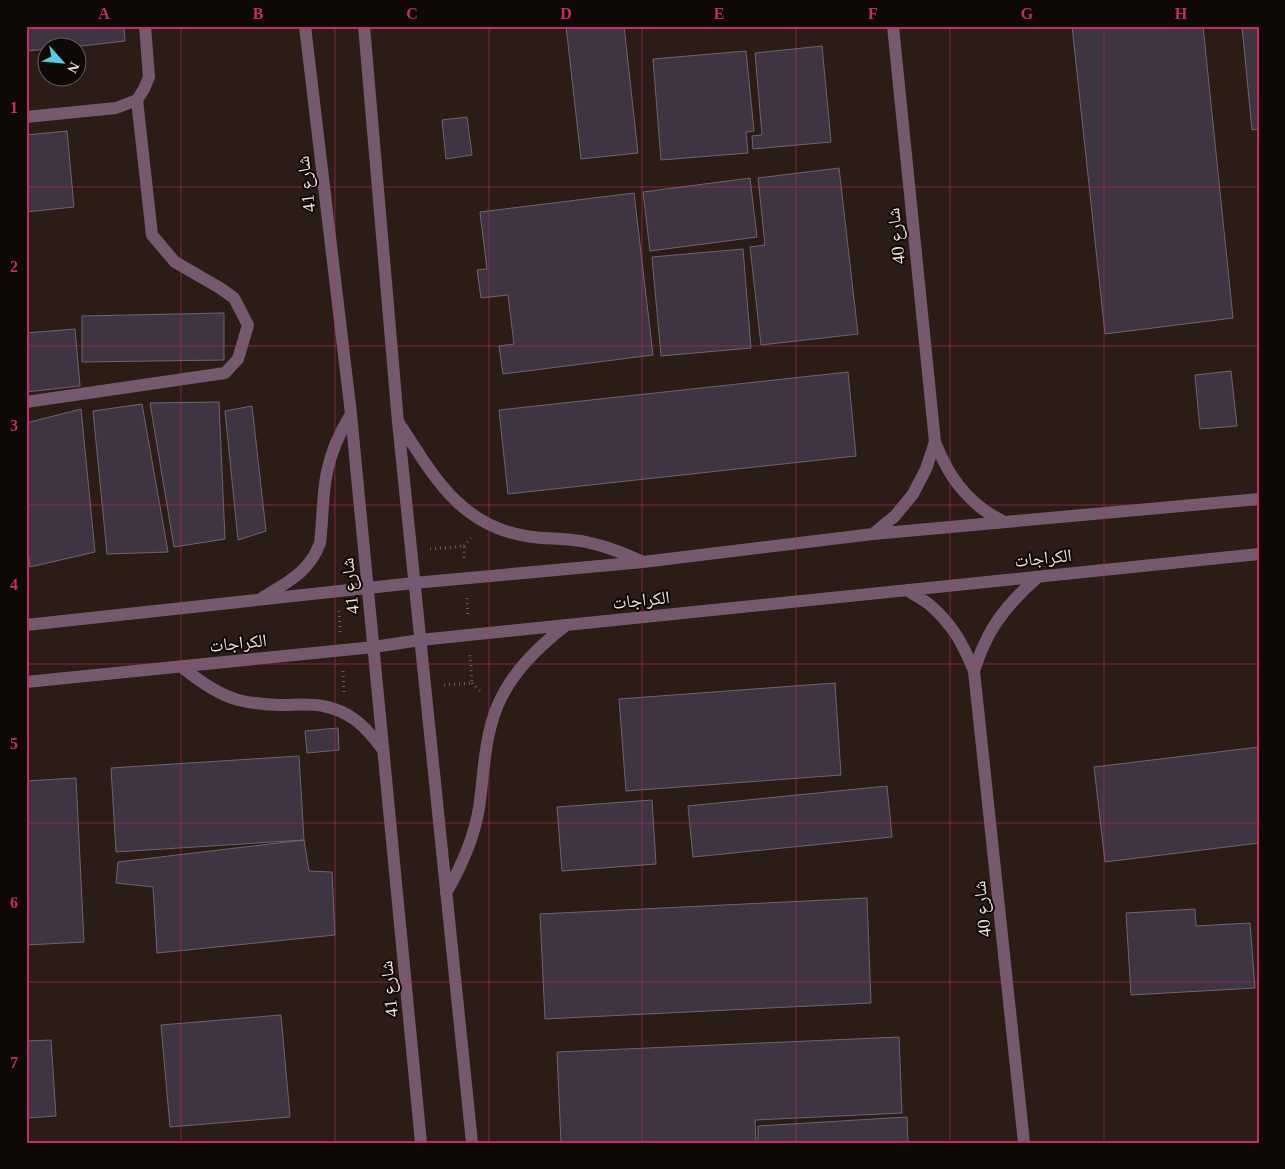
<svg xmlns="http://www.w3.org/2000/svg" width="1285" height="1169" font-family="'Times New Roman','Noto Naskh Arabic',serif">
	<style>
		.building { fill: #3e3442; stroke: #6f6372 }
		.lines { fill: none; stroke-linecap: round; stroke-linejoin: round }
		.path { stroke: #6b5e57; stroke-width: 3; stroke-dasharray: 1 4; stroke-linecap: butt }
		.minor { stroke: #75596f; stroke-width: 12 }
		.grid { fill: none; stroke: #c62c68; stroke-width: 1; stroke-opacity: 0.55 }
		.labels { text-anchor: middle; stroke-width: 4; stroke-linejoin: round; paint-order: stroke }
		.street-label { font-size: 18px; fill: #ede3dd; stroke: #0f0906 }
		.neatline { fill: none; stroke: #c62c68; stroke-width: 2 }
		.grid-label { font-size: 16px; text-anchor: middle; font-weight: bold; fill: #c62c68 }
	</style>
	<rect width="100%" height="100%" fill="#2b1d15"/>
	<path class="building" d="M 26,26 L 124,26 L 125,41 L 64,48 L 48,48 L 48,49 L 26,51 Z
		M 566,26 L 624,26 L 638,153 L 581,159 Z
		M 1072,26 L 1203,26 L 1233,318 L 1105,334 Z
		M 1242,26 L 1259,26 L 1259,129 L 1252,130 Z
		M 822,46 L 831,142 L 753,149 L 752,136 L 762,135 L 755,53 Z
		M 746,51 L 754,131 L 746,132 L 748,153 L 661,160 L 653,59 Z
		M 467,117 L 472,155 L 446,159 L 442,120 Z
		M 67,131 L 74,207 L 26,212 L 26,135 Z
		M 839,168 L 858,334 L 761,345 L 750,247 L 765,245 L 758,178 Z
		M 750,178 L 757,237 L 650,251 L 643,192 Z
		M 634,193 L 653,355 L 503,374 L 499,346 L 514,344 L 508,295 L 481,298 L 477,270 L 487,269 L 480,212 Z
		M 743,249 L 751,348 L 661,356 L 652,257 Z
		M 224,313 L 224,360 L 82,362 L 82,316 Z
		M 75,329 L 80,386 L 26,392 L 26,333 Z
		M 1231,371 L 1237,426 L 1200,429 L 1195,375 Z
		M 848,372 L 856,456 L 508,494 L 499,410 Z
		M 219,402 L 225,539 L 174,547 L 150,403 Z
		M 142,404 L 168,552 L 107,554 L 93,411 Z
		M 252,406 L 266,531 L 238,540 L 225,411 Z
		M 81,409 L 95,552 L 30,567 L 26,536 L 26,423 Z
		M 835,683 L 841,775 L 626,791 L 619,699 Z
		M 338,728 L 339,750 L 307,753 L 305,731 Z
		M 1259,747 L 1259,843 L 1105,862 L 1094,767 Z
		M 299,756 L 304,840 L 116,852 L 111,768 Z
		M 76,778 L 84,942 L 26,945 L 26,781 Z
		M 887,786 L 892,837 L 693,857 L 688,806 Z
		M 652,800 L 656,864 L 562,871 L 557,807 Z
		M 304,840 L 309,871 L 332,872 L 335,935 L 157,953 L 153,887 L 116,883 L 118,862 Z
		M 867,898 L 871,1003 L 545,1019 L 540,914 Z
		M 1195,909 L 1196,926 L 1250,923 L 1255,988 L 1131,995 L 1126,913 Z
		M 281,1015 L 290,1117 L 170,1127 L 161,1025 Z
		M 899,1037 L 902,1113 L 755,1120 L 756,1143 L 561,1143 L 557,1052 Z
		M 51,1040 L 56,1116 L 26,1118 L 26,1041 Z
		M 907,1117 L 908,1143 L 758,1143 L 758,1126 Z"/>
	<g class="lines">
		<path class="path" d="M 464,546 L 471,538
			M 430,549 L 464,546 L 464,559
			M 467,598 L 468,616
			M 339,611 L 340,632
			M 343,671 L 344,692
			M 472,683 L 482,693
			M 444,685 L 472,683 L 470,655"/>
		<path class="minor" d="M 305,26 L 351,414 L 421,1143
			M 364,26 L 398,422 L 472,1143
			M 893,26 L 935,442 C 946,469 957,488 980,507 C 987,513 996,517 1004,522
			M 26,117 L 116,108 L 137,100 L 144,89 L 149,77 L 145,26
			M 26,402 L 225,373 L 238,359 L 248,325 L 234,298 L 220,288 L 175,262 L 152,235 L 137,100
			M 399,423 C 433,475 459,525 526,536 C 541,539 557,538 572,540 C 596,542 619,551 641,561
			M 873,534 L 895,516 L 913,494 L 926,469 L 935,442
			M 907,590 C 914,595 923,599 930,605 C 953,625 963,644 974,671 L 1024,1143
			M 262,598 C 287,582 309,573 320,543 C 323,520 322,495 327,472 C 331,451 340,432 351,414
			M 26,625 L 414,583 L 643,562 L 873,534 L 1259,499
			M 182,667 C 199,681 217,694 238,700 C 252,703 266,705 280,705 C 294,705 309,703 323,706 C 351,711 367,728 383,750
			M 974,671 C 977,662 980,653 984,645 C 996,617 1016,596 1038,577
			M 26,682 L 374,647 L 420,640 L 1259,554
			M 446,893 C 461,867 474,839 479,808 C 484,774 484,739 497,707 C 511,673 537,648 565,626"/>
	</g>
	<path class="grid" d="M 181,26 L 181,1143M 335,26 L 335,1143M 489,26 L 489,1143M 642,26 L 642,1143M 796,26 L 796,1143M 950,26 L 950,1143M 1104,26 L 1104,1143M 26,187 L 1259,187M 26,346 L 1259,346M 26,505 L 1259,505M 26,664 L 1259,664M 26,823 L 1259,823M 26,982 L 1259,982"/>
	<g class="labels">
		<g class="street-label">
			<text transform="translate(306 184) rotate(-97)" y="6">شارع 41</text>
			<text transform="translate(896 236) rotate(-96)" y="6">شارع 40</text>
			<text transform="translate(1043 558) rotate(-6)" y="6">الكراجات</text>
			<text transform="translate(350 586) rotate(-96)" y="6">شارع 41</text>
			<text transform="translate(641 600) rotate(-6)" y="6">الكراجات</text>
			<text transform="translate(238 643) rotate(-6)" y="6">الكراجات</text>
			<text transform="translate(982 909) rotate(-96)" y="6">شارع 40</text>
			<text transform="translate(389 989) rotate(-96)" y="6">شارع 41</text>
		</g>
	</g>
	<rect width="1285" height="1169" fill="none" stroke="#0f0906" stroke-width="55"/>
	<g transform="translate(62 62) rotate(117)"><circle r="24" fill="#0f0906" stroke="#68605c"/>
	<path d="M0-4L9 19L0 12L-9 19Z" fill="#5ac8e6"/>
	<text y="-8" font-size="14" font-weight="bold" text-anchor="middle" fill="#ede3dd">N</text>
	</g>
	<rect x="28" y="28" width="1230" height="1114" class="neatline"/>
	<g class="grid-label">
		<text x="104" y="19">A</text>
		<text x="258" y="19">B</text>
		<text x="412" y="19">C</text>
		<text x="566" y="19">D</text>
		<text x="719" y="19">E</text>
		<text x="873" y="19">F</text>
		<text x="1027" y="19">G</text>
		<text x="1181" y="19">H</text>
		<text x="14" y="113">1</text>
		<text x="14" y="272">2</text>
		<text x="14" y="431">3</text>
		<text x="14" y="590">4</text>
		<text x="14" y="749">5</text>
		<text x="14" y="908">6</text>
		<text x="14" y="1068">7</text>
	</g>
</svg>
